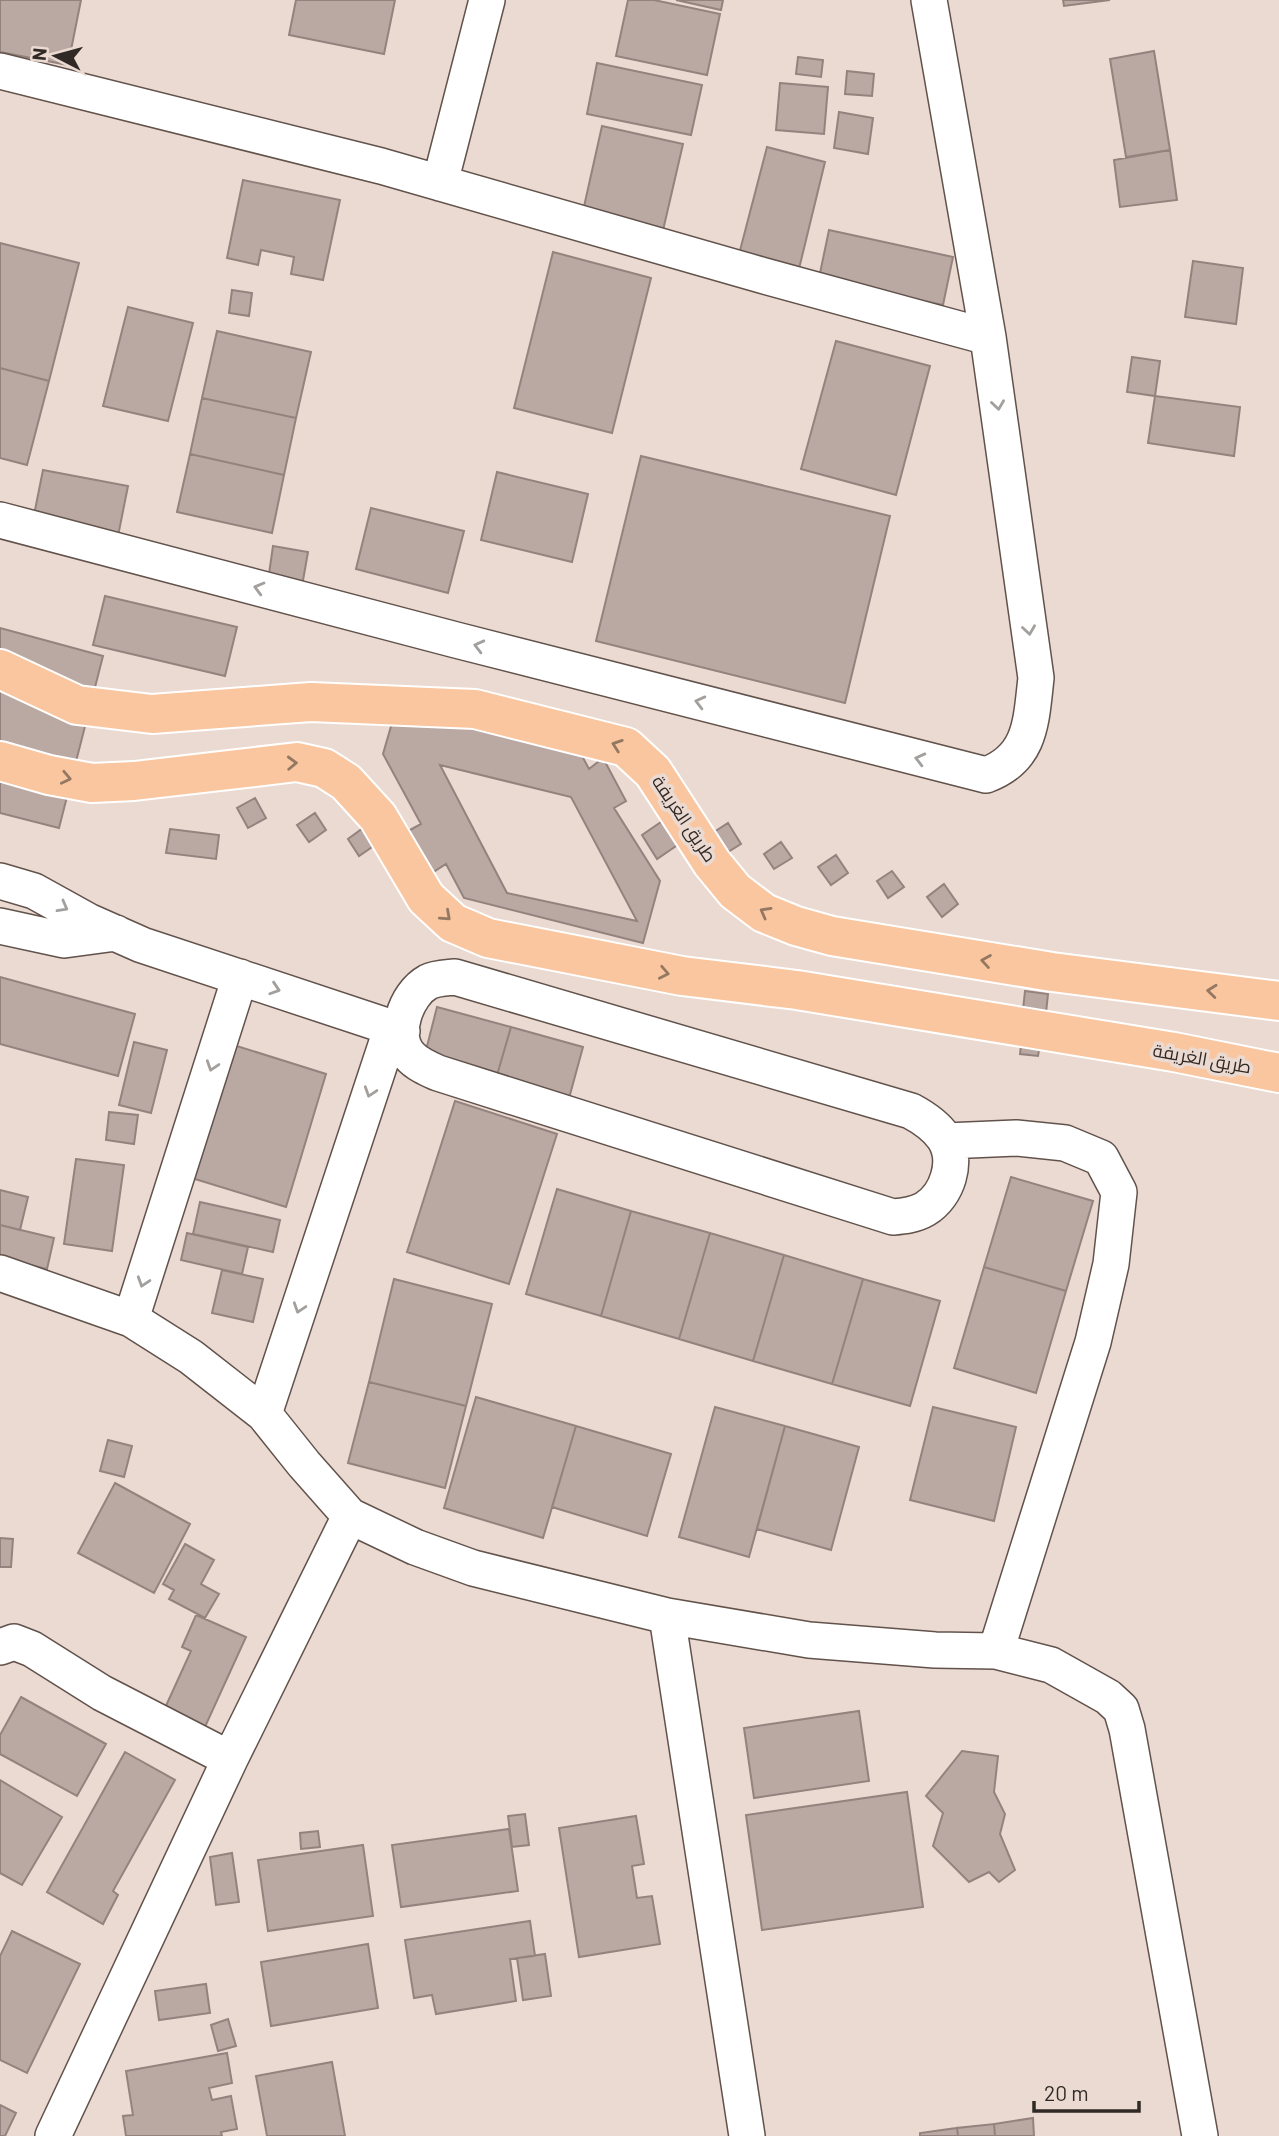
<svg xmlns="http://www.w3.org/2000/svg" width="1279" height="2136" font-family="Barlow,Cairo,sans-serif">
	<style>
		.building { fill: #baa8a3; stroke: #94827e; stroke-width: 2; fill-rule: evenodd }
		.lines { fill: none; stroke-linecap: round; stroke-linejoin: round }
		.minor-casing { stroke: #61524b; stroke-width: 38 }
		.major-casing { stroke: #fff; stroke-width: 42 }
		.minor { stroke: #fff; stroke-width: 35 }
		.major { stroke: #fac69f; stroke-width: 38 }
		.oneway { stroke: #a29f9d }
		.oneway2 { stroke: #957862 }
		.labels { text-anchor: middle; stroke-width: 7; stroke-linejoin: round; paint-order: stroke }
		.street-label { font-size: 18px; fill: #302926; stroke: #ebdad1 }
	</style>
	<rect width="100%" height="100%" fill="#ebdad1"/>
	<path class="building" d="M 0,0 L 81,0 L 68,65 L 0,52 Z
		M 296,0 L 395,0 L 384,54 L 289,35 Z
		M 628,0 L 654,0 L 720,14 L 707,75 L 616,56 Z
		M 676,0 L 723,0 L 721,10 Z
		M 1063,0 L 1110,0 L 1064,6 Z
		M 1154,51 L 1170,150 L 1126,157 L 1110,59 Z
		M 798,57 L 823,60 L 821,77 L 796,74 Z
		M 597,63 L 702,85 L 691,135 L 587,114 Z
		M 847,71 L 874,74 L 872,96 L 845,94 Z
		M 780,83 L 828,87 L 824,134 L 776,130 Z
		M 839,112 L 873,118 L 868,154 L 834,148 Z
		M 602,126 L 683,144 L 661,239 L 581,220 Z
		M 767,147 L 825,162 L 797,277 L 737,262 Z
		M 1170,150 L 1177,200 L 1120,207 L 1114,160 Z
		M 243,180 L 340,200 L 323,280 L 291,274 L 294,257 L 261,250 L 258,265 L 227,258 Z
		M 829,230 L 953,257 L 943,305 L 819,278 Z
		M 0,243 L 79,263 L 49,381 L 0,368 Z
		M 553,252 L 651,278 L 612,433 L 514,408 Z
		M 1193,261 L 1243,268 L 1236,324 L 1185,317 Z
		M 232,290 L 252,293 L 249,316 L 229,313 Z
		M 128,307 L 193,323 L 168,421 L 103,406 Z
		M 217,331 L 311,352 L 296,418 L 202,398 Z
		M 836,341 L 930,366 L 896,495 L 801,469 Z
		M 1132,357 L 1160,361 L 1155,396 L 1127,392 Z
		M 0,368 L 49,381 L 27,465 L 0,458 Z
		M 1155,396 L 1240,407 L 1234,456 L 1148,443 Z
		M 202,398 L 296,418 L 284,475 L 190,454 Z
		M 190,454 L 284,475 L 272,533 L 177,512 Z
		M 641,456 L 890,516 L 845,703 L 596,641 Z
		M 43,470 L 128,486 L 117,541 L 32,525 Z
		M 497,472 L 588,494 L 572,562 L 481,540 Z
		M 371,508 L 464,531 L 448,593 L 356,569 Z
		M 273,546 L 308,552 L 302,586 L 268,581 Z
		M 105,596 L 237,627 L 225,676 L 93,645 Z
		M 0,628 L 103,656 L 59,828 L 0,813 Z
		M 401,692 L 572,737 L 589,769 L 603,758 L 626,801 L 614,808 L 660,881 L 643,943 L 464,898 L 446,864 L 421,880 L 397,837 L 421,824 L 383,754 ZM 440,765 L 571,797 L 637,921 L 507,893 Z
		M 255,798 L 266,818 L 248,828 L 237,808 Z
		M 315,813 L 326,830 L 309,842 L 297,825 Z
		M 664,820 L 679,844 L 657,859 L 642,835 Z
		M 728,823 L 741,844 L 723,855 L 711,834 Z
		M 363,828 L 375,845 L 359,856 L 348,839 Z
		M 170,829 L 219,835 L 216,859 L 166,853 Z
		M 781,842 L 792,858 L 774,869 L 764,854 Z
		M 836,855 L 848,873 L 831,885 L 818,867 Z
		M 892,871 L 904,887 L 888,898 L 877,881 Z
		M 944,884 L 958,904 L 942,917 L 927,897 Z
		M 0,977 L 135,1014 L 118,1076 L 0,1044 Z
		M 1025,991 L 1048,994 L 1046,1013 L 1023,1010 Z
		M 437,1007 L 511,1027 L 495,1082 L 423,1062 Z
		M 511,1027 L 583,1047 L 568,1102 L 495,1082 Z
		M 1022,1036 L 1041,1038 L 1038,1056 L 1020,1054 Z
		M 134,1042 L 167,1050 L 151,1113 L 119,1105 Z
		M 224,1042 L 326,1074 L 286,1207 L 182,1175 Z
		M 455,1101 L 557,1134 L 509,1284 L 407,1252 Z
		M 109,1112 L 138,1115 L 134,1144 L 106,1140 Z
		M 76,1159 L 124,1165 L 112,1251 L 64,1244 Z
		M 1011,1177 L 1093,1201 L 1066,1291 L 984,1267 Z
		M 557,1189 L 631,1211 L 601,1316 L 526,1294 Z
		M 0,1190 L 28,1197 L 20,1230 L 0,1225 Z
		M 200,1202 L 280,1220 L 273,1252 L 193,1234 Z
		M 631,1211 L 710,1233 L 679,1339 L 601,1316 Z
		M 0,1225 L 54,1238 L 47,1269 L 0,1258 Z
		M 187,1233 L 248,1247 L 242,1274 L 181,1260 Z
		M 710,1233 L 784,1255 L 753,1361 L 679,1339 Z
		M 784,1255 L 863,1279 L 832,1384 L 753,1361 Z
		M 984,1267 L 1066,1291 L 1036,1393 L 954,1368 Z
		M 222,1270 L 263,1279 L 253,1322 L 212,1313 Z
		M 394,1279 L 492,1304 L 466,1406 L 369,1382 Z
		M 863,1279 L 940,1301 L 910,1406 L 832,1384 Z
		M 369,1382 L 466,1406 L 445,1488 L 348,1463 Z
		M 476,1397 L 576,1426 L 543,1538 L 444,1508 Z
		M 715,1407 L 785,1426 L 749,1557 L 679,1537 Z
		M 933,1407 L 1016,1427 L 994,1521 L 910,1500 Z
		M 576,1426 L 671,1454 L 647,1536 L 552,1507 Z
		M 785,1426 L 859,1447 L 831,1550 L 757,1529 Z
		M 108,1440 L 132,1446 L 124,1477 L 100,1471 Z
		M 115,1483 L 190,1524 L 154,1593 L 78,1553 Z
		M 0,1538 L 13,1539 L 11,1567 L 0,1567 Z
		M 185,1544 L 214,1560 L 201,1584 L 219,1594 L 205,1618 L 169,1599 L 174,1590 L 163,1584 Z
		M 196,1615 L 246,1637 L 199,1740 L 159,1721 L 191,1651 L 182,1647 Z
		M 21,1697 L 106,1744 L 77,1796 L 0,1754 L 0,1735 Z
		M 859,1711 L 869,1781 L 754,1798 L 744,1728 Z
		M 962,1751 L 998,1756 L 994,1792 L 1005,1814 L 1000,1834 L 1015,1870 L 999,1882 L 989,1872 L 969,1882 L 933,1846 L 943,1813 L 926,1796 Z
		M 125,1752 L 175,1780 L 113,1891 L 118,1895 L 103,1924 L 47,1892 Z
		M 0,1780 L 62,1817 L 22,1885 L 0,1873 Z
		M 907,1792 L 923,1907 L 762,1930 L 746,1815 Z
		M 525,1814 L 529,1845 L 512,1847 L 508,1816 Z
		M 636,1816 L 644,1864 L 632,1866 L 637,1898 L 652,1896 L 660,1944 L 579,1957 L 559,1828 Z
		M 509,1829 L 518,1891 L 401,1907 L 392,1845 Z
		M 318,1831 L 320,1847 L 301,1849 L 300,1833 Z
		M 363,1845 L 373,1916 L 268,1931 L 258,1860 Z
		M 232,1853 L 239,1902 L 216,1905 L 210,1857 Z
		M 530,1921 L 535,1956 L 510,1959 L 516,2001 L 436,2014 L 432,1995 L 414,1998 L 405,1940 Z
		M 12,1931 L 80,1964 L 27,2073 L 0,2060 L 0,1956 Z
		M 368,1944 L 378,2008 L 271,2026 L 261,1962 Z
		M 545,1954 L 551,1996 L 523,2000 L 517,1958 Z
		M 206,1984 L 210,2013 L 159,2020 L 155,1991 Z
		M 228,2019 L 236,2046 L 218,2051 L 211,2025 Z
		M 227,2053 L 232,2083 L 209,2088 L 212,2100 L 231,2096 L 237,2129 L 221,2132 L 222,2136 L 126,2136 L 123,2116 L 133,2115 L 126,2071 Z
		M 332,2062 L 345,2136 L 267,2136 L 256,2076 Z
		M 0,2105 L 16,2113 L 5,2136 L 0,2136 Z
		M 1033,2118 L 1034,2136 L 995,2136 L 994,2124 Z
		M 994,2124 L 995,2136 L 958,2136 L 957,2128 Z
		M 957,2128 L 958,2136 L 920,2136 L 920,2133 Z"/>
	<g class="lines">
		<g class="minor-casing">
			<path id="minor" d="M 0,71 L 381,166 L 761,275 L 988,337
				M 440,183 L 487,0
				M 0,520 L 456,640 L 986,775 C 1032,758 1031,720 1036,678 L 988,337 L 929,0
				M 0,881 L 34,891 L 90,922 L 142,945 L 402,1031
				M 0,926 L 64,940 L 116,933
				M 455,977 L 911,1111 C 924,1118 936,1126 944,1138 C 959,1161 947,1196 925,1209 C 915,1215 904,1216 893,1217 L 438,1073 C 429,1069 417,1064 410,1056 C 391,1036 406,994 428,982 C 436,978 446,978 455,977 Z
				M 946,1141 L 1016,1138 L 1065,1143 L 1101,1158 L 1119,1192 L 1111,1264 L 1093,1342 L 996,1651
				M 0,1273 L 131,1319 L 191,1357 L 264,1414 L 304,1464 L 350,1516 L 415,1547 L 473,1568 L 667,1616 L 809,1640 L 935,1650 L 996,1651 L 1051,1665 L 1108,1697 L 1121,1709 L 1127,1729 L 1200,2136
				M 131,1319 L 240,977
				M 264,1414 L 392,1027
				M 667,1616 L 747,2136
				M 0,1647 L 14,1642 L 32,1649 L 102,1693 L 230,1759
				M 53,2136 L 230,1759 L 350,1516"/>
		</g>
		<g class="major-casing">
			<path id="major" d="M 0,669 L 77,705 L 152,714 L 311,702 L 475,709 L 626,747 L 653,772 L 712,863 L 735,891 L 764,913 L 796,926 L 832,936 L 1052,972 L 1279,1001
				M 0,761 L 49,775 L 92,783 L 134,781 L 297,762 L 324,768 L 346,782 L 378,817 L 426,898 L 453,923 L 488,938 L 682,976 L 797,990 L 1174,1052 L 1279,1073"/>
		</g>
		<use href="#minor" class="minor"/>
		<use href="#major" class="major"/>
	</g>
	<defs><path id="oneway-chevron" d="M-2-3.5L2.5 0L-2 3.5" fill="none" stroke-width="1.6" stroke-linecap="round" stroke-linejoin="round" transform="scale(1.75)"/></defs>
	<g class="oneway">
		<use href="#oneway-chevron" transform="translate(998 405) rotate(82)"/>
		<use href="#oneway-chevron" transform="translate(259 588) rotate(-165)"/>
		<use href="#oneway-chevron" transform="translate(1029 630) rotate(82)"/>
		<use href="#oneway-chevron" transform="translate(479 646) rotate(-166)"/>
		<use href="#oneway-chevron" transform="translate(700 702) rotate(-166)"/>
		<use href="#oneway-chevron" transform="translate(920 759) rotate(-166)"/>
		<use href="#oneway-chevron" transform="translate(63 907) rotate(29)"/>
		<use href="#oneway-chevron" transform="translate(275 989) rotate(18)"/>
		<use href="#oneway-chevron" transform="translate(212 1066) rotate(108)"/>
		<use href="#oneway-chevron" transform="translate(370 1092) rotate(108)"/>
		<use href="#oneway-chevron" transform="translate(143 1282) rotate(108)"/>
		<use href="#oneway-chevron" transform="translate(299 1308) rotate(108)"/>
	</g>
	<g class="oneway2">
		<use href="#oneway-chevron" transform="translate(617 745) rotate(-161)"/>
		<use href="#oneway-chevron" transform="translate(292 763) rotate(-2)"/>
		<use href="#oneway-chevron" transform="translate(66 778) rotate(12)"/>
		<use href="#oneway-chevron" transform="translate(765 912) rotate(-151)"/>
		<use href="#oneway-chevron" transform="translate(446 916) rotate(42)"/>
		<use href="#oneway-chevron" transform="translate(986 961) rotate(-171)"/>
		<use href="#oneway-chevron" transform="translate(664 973) rotate(11)"/>
		<use href="#oneway-chevron" transform="translate(1212 991) rotate(-174)"/>
	</g>
	<g class="labels">
		<g class="street-label">
			<text transform="translate(684 819) rotate(56)" y="6">طريق الغريفة</text>
			<text transform="translate(1202 1059) rotate(10)" y="6">طريق الغريفة</text>
		</g>
	</g>
	<g transform="translate(56 56) rotate(276)" stroke="#ebdad1" stroke-width="5" paint-order="stroke">
	<path d="M0-5L12 26L0 18L-12 26Z" fill="#302926"/>
	<text y="-10" font-size="19" font-weight="bold" text-anchor="middle" fill="#302926">N</text>
	</g>
	<path d="M1034 2101v10h105v-10" fill="none" stroke="#302926" stroke-width="3.5"/>
	<text x="1044" y="2101" font-size="21" fill="#302926" stroke="#ebdad1" stroke-width="5" paint-order="stroke">20 m</text>
</svg>
